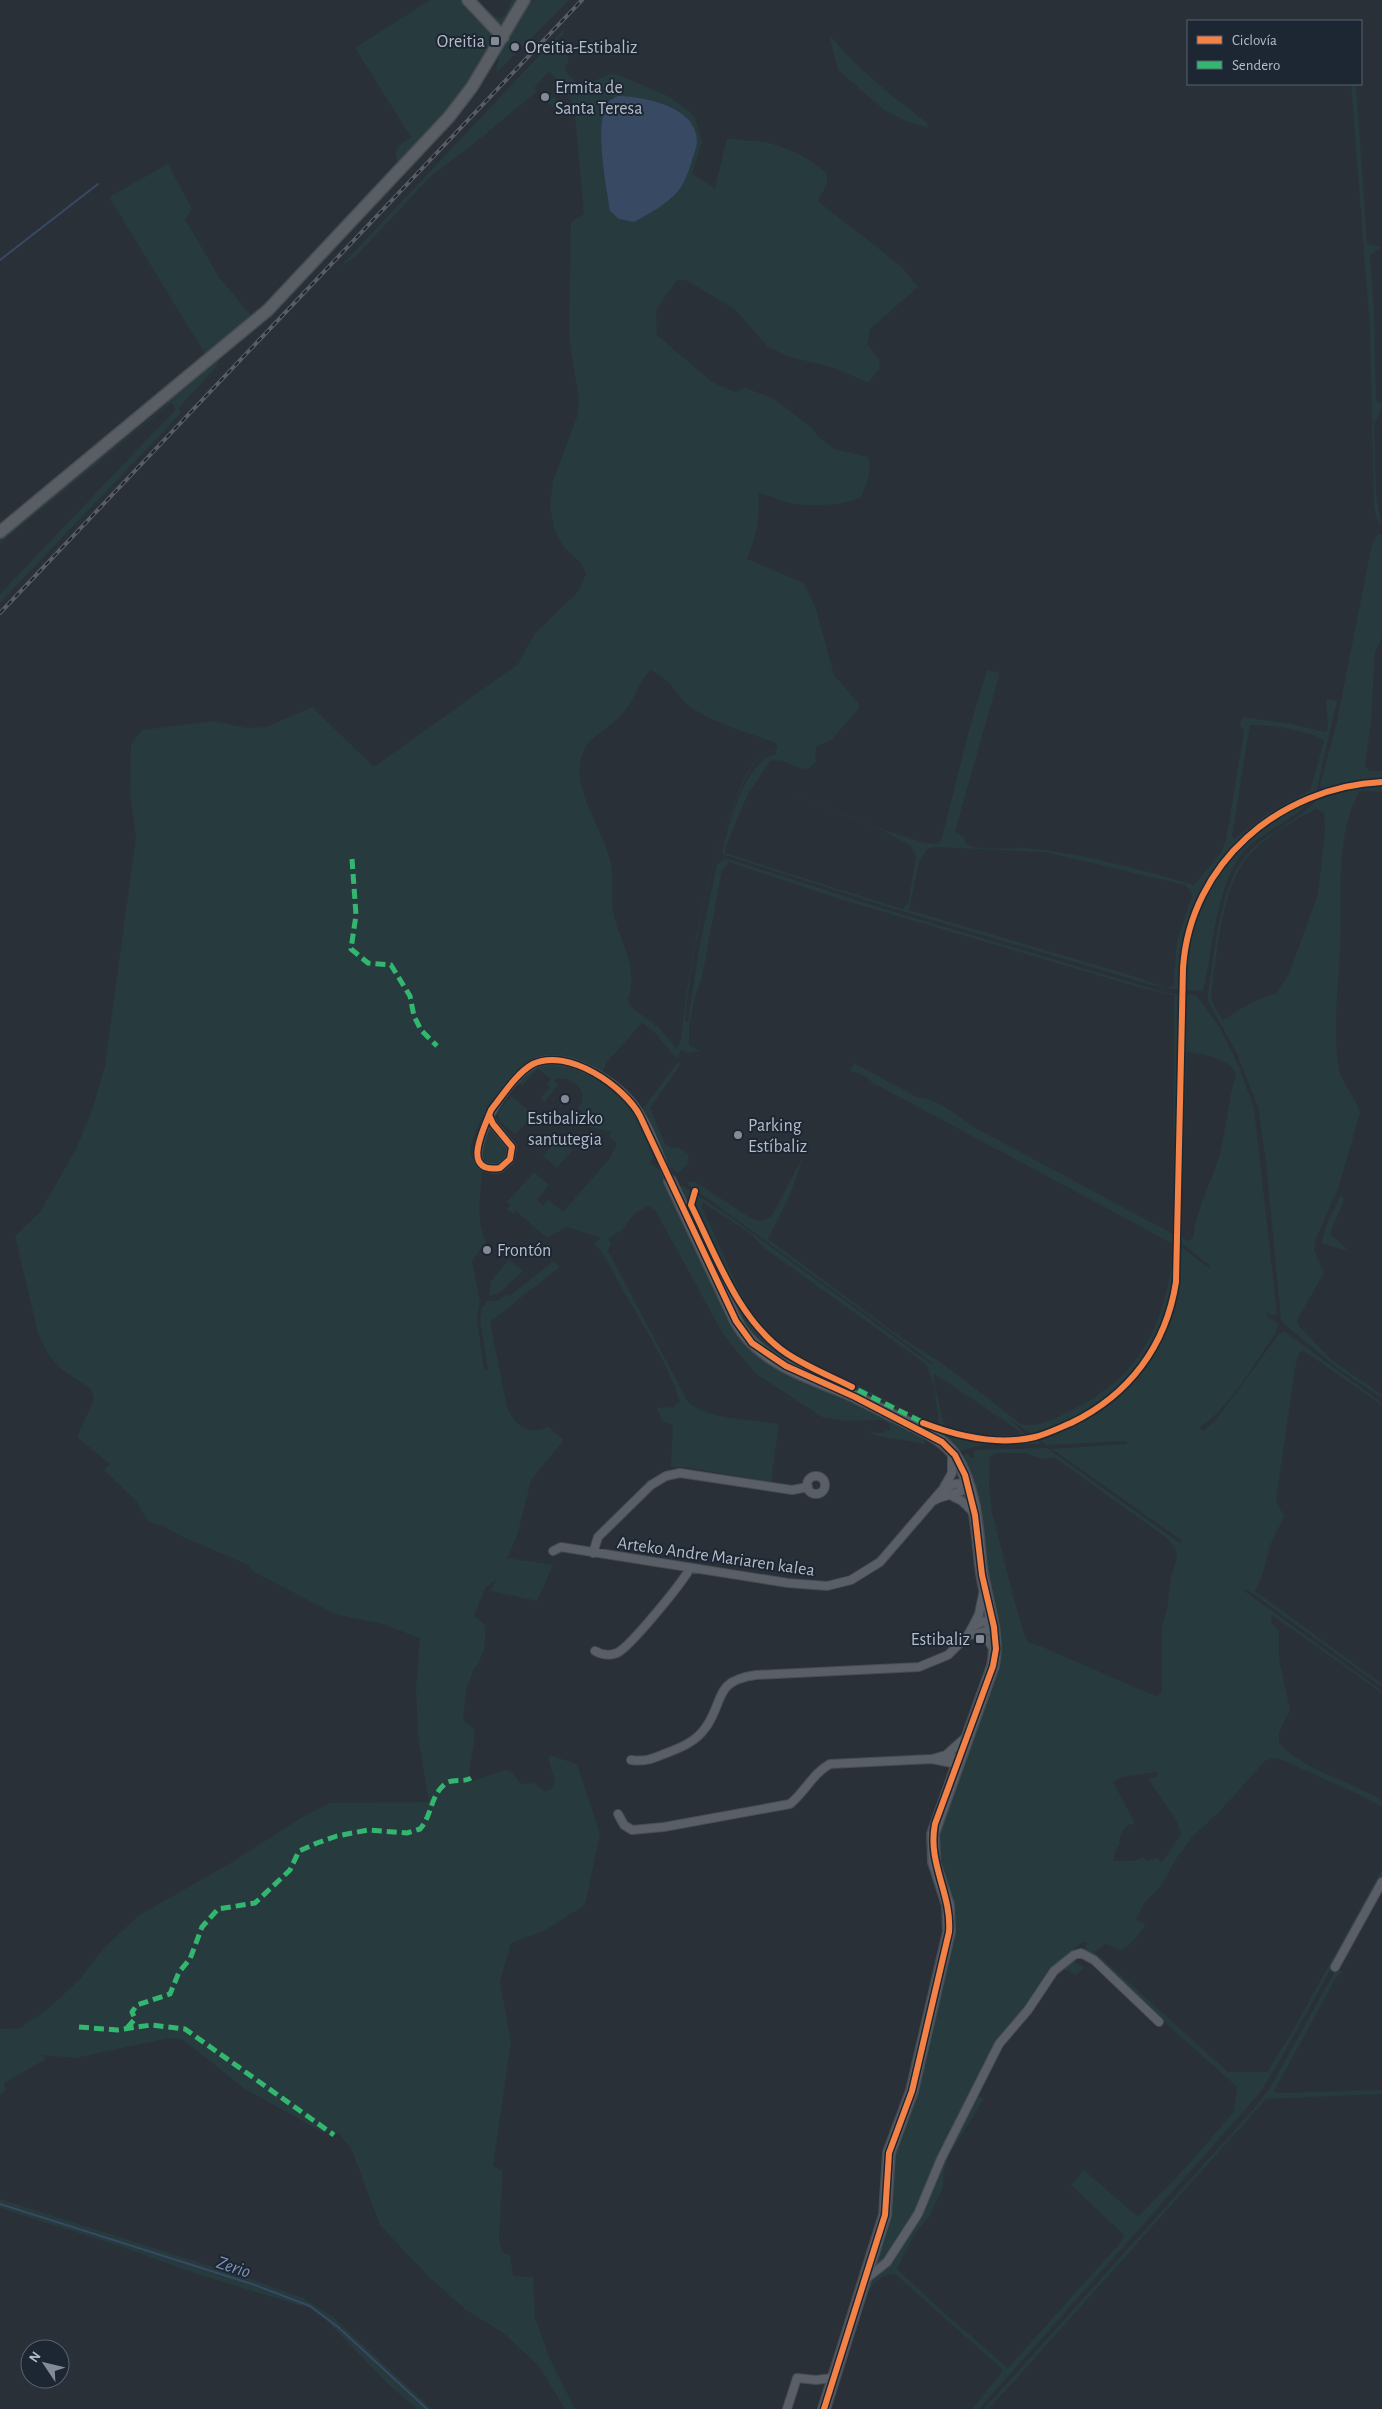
<svg xmlns="http://www.w3.org/2000/svg" width="1382" height="2409" font-family="'Alegreya Sans',sans-serif">
	<style>
		.green { fill: #273a3e; fill-rule: evenodd }
		.water { fill: #384963 }
		.lines { fill: none; stroke-linecap: round; stroke-linejoin: round }
		.stream { stroke: #384963; stroke-width: 2 }
		.street-casing { stroke: #484c53; stroke-width: 10 }
		.secondary-casing { stroke: #484c53; stroke-width: 14 }
		.street { stroke: #5a5e66; stroke-width: 8 }
		.secondary { stroke: #595d64; stroke-width: 11 }
		.rail-casing { stroke: #595d64; stroke-width: 4 }
		.rail { stroke: #1d2633; stroke-width: 2; stroke-dasharray: 5.5; stroke-linecap: butt }
		.quiet { stroke: #33b770; stroke-width: 5; stroke-dasharray: 10 5; stroke-linecap: butt }
		.cycleway-casing { stroke: #1d2633; stroke-width: 9 }
		.cycleway { stroke: #f48246; stroke-width: 6 }
		.poi-dot { fill: #848b96; stroke: #1d2633; stroke-width: 2 }
		.labels { text-anchor: middle; stroke-width: 4; stroke-linejoin: round; paint-order: stroke }
		.poi-label { font-size: 18px; fill: #b4bcc9; stroke: #1d2633; text-anchor: start }
		.street-label { font-size: 18px; fill: #b4bcc9; stroke: #1d2633 }
		.water-label { font-size: 19px; font-style: italic; fill: #7c92b1; stroke: #1d2633 }
	</style>
	<rect width="100%" height="100%" fill="#2a3038"/>
	<path class="green" d="M 430,0 L 463,0 L 494,35 L 494,41 L 470,83 L 437,124 L 398,167 C 394,147 395,148 411,137 L 355,48 Z
		M 473,0 L 478,0 L 487,10 L 500,19 L 505,15 L 512,0 L 520,0 L 504,23 L 499,25 Z
		M 528,0 L 569,0 L 496,73 L 500,49 Z
		M 565,28 L 563,34 L 556,41 L 569,58 L 565,70 L 580,87 L 610,74 L 619,75 L 670,97 L 690,112 L 695,118 L 702,142 L 692,174 L 715,188 L 727,138 C 739,141 751,140 763,142 C 786,146 810,158 827,174 L 827,184 L 818,201 L 902,267 L 918,287 L 870,329 L 867,344 L 879,359 L 880,368 L 868,383 L 835,368 L 790,357 L 768,347 L 736,310 L 686,280 L 677,280 L 656,310 L 657,335 L 712,382 L 735,392 L 745,388 L 773,398 L 811,427 L 820,438 L 834,449 L 868,457 C 873,470 866,485 861,497 C 847,505 813,507 796,504 C 783,502 771,496 758,493 C 761,516 756,537 747,559 L 804,583 L 816,609 L 834,675 L 859,704 L 859,709 L 831,740 L 817,746 L 815,752 L 816,762 L 808,769 C 792,769 787,758 770,761 L 748,794 L 725,848 L 725,853 L 902,909 L 908,904 L 916,857 L 911,846 L 884,831 L 769,785 L 887,831 L 925,843 L 936,844 L 941,841 L 971,723 L 987,670 L 1000,673 L 955,831 L 964,837 L 965,843 C 974,852 1011,847 1025,848 C 1082,853 1139,869 1194,885 L 1220,854 L 1226,841 L 1244,731 L 1240,725 L 1242,717 L 1292,724 L 1325,732 L 1328,729 L 1326,699 L 1337,701 L 1316,793 C 1303,801 1287,805 1274,814 C 1220,848 1189,904 1181,967 L 1175,1284 C 1163,1344 1136,1387 1081,1416 C 1066,1424 1051,1432 1035,1436 L 1009,1419 L 1029,1437 L 1005,1438 L 966,1436 L 932,1425 L 804,1362 L 772,1341 L 756,1321 L 755,1322 L 770,1341 L 785,1354 L 935,1430 L 973,1439 L 1035,1439 L 1042,1444 L 982,1445 L 957,1452 L 797,1369 L 749,1337 L 678,1188 L 682,1185 L 729,1216 L 931,1364 L 933,1363 L 686,1183 L 694,1181 L 752,1219 L 761,1221 L 771,1217 L 805,1153 L 789,1197 L 768,1239 L 902,1338 L 943,1364 L 1021,1424 C 1040,1428 1056,1418 1072,1410 C 1145,1374 1164,1323 1175,1245 L 879,1086 L 874,1085 C 868,1077 860,1073 850,1071 L 854,1063 L 917,1097 C 937,1099 955,1113 970,1125 L 1173,1234 L 1174,995 L 1145,989 L 840,899 L 729,862 L 722,870 L 702,977 L 695,997 L 689,1025 L 689,1045 L 700,1051 L 689,1053 L 681,1050 L 677,1059 L 654,1032 L 642,1023 L 607,1062 L 602,1073 C 579,1059 566,1058 540,1063 C 534,1064 526,1065 522,1067 C 505,1078 467,1135 471,1155 C 473,1161 478,1167 482,1171 C 481,1195 475,1219 486,1242 L 472,1261 L 480,1302 L 477,1318 L 484,1370 L 488,1370 L 480,1320 L 482,1307 L 485,1305 L 486,1301 L 497,1301 L 504,1296 L 511,1295 L 553,1261 L 560,1267 L 490,1322 L 507,1407 C 516,1427 528,1436 548,1427 L 564,1440 L 531,1480 L 517,1536 L 507,1558 L 553,1565 L 537,1601 L 490,1591 L 496,1580 L 485,1588 L 474,1616 L 485,1625 L 485,1646 L 479,1663 L 474,1669 L 466,1691 L 463,1720 L 475,1730 C 475,1747 469,1762 469,1779 L 472,1781 L 506,1770 L 512,1772 L 521,1784 L 533,1783 L 544,1791 L 551,1789 L 555,1782 L 548,1757 L 552,1756 L 577,1764 L 600,1834 L 585,1905 L 544,1931 L 511,1943 L 500,1982 L 511,2042 L 493,2166 L 503,2171 L 499,2237 L 502,2253 L 510,2255 L 513,2276 L 533,2277 L 535,2317 L 549,2357 L 575,2409 L 565,2409 L 538,2365 L 502,2332 L 466,2310 L 428,2276 L 380,2225 L 351,2148 L 338,2133 L 322,2132 L 245,2089 L 183,2040 L 170,2038 L 75,2058 L 43,2055 L 46,2059 L 4,2083 L 5,2091 L 0,2094 L 0,2029 L 20,2028 L 50,2007 L 80,1979 L 103,1949 L 138,1916 L 229,1864 L 304,1816 L 330,1803 L 429,1802 L 418,1735 L 416,1687 L 420,1638 L 382,1624 L 335,1614 L 252,1571 L 248,1565 L 185,1538 L 161,1525 L 149,1522 L 136,1501 L 104,1470 L 110,1464 L 77,1437 L 94,1399 L 91,1389 L 60,1368 L 48,1354 L 38,1333 L 15,1236 L 40,1212 L 76,1149 L 92,1110 L 105,1066 L 136,836 L 130,796 L 131,745 L 142,730 L 214,721 L 246,728 L 267,727 L 312,707 L 374,767 L 518,664 L 535,633 L 576,594 L 582,584 L 586,573 L 580,562 L 565,548 L 554,530 L 550,506 L 553,481 L 577,417 L 579,402 L 569,335 L 571,222 L 584,214 L 575,115 C 572,96 563,85 549,72 L 535,86 L 536,92 L 486,134 L 430,177 L 357,255 L 339,268 ZM 650,670 C 675,681 674,695 692,708 C 717,725 746,732 774,742 L 778,746 L 777,749 C 771,751 765,752 760,756 C 748,766 741,785 736,799 C 705,874 690,958 681,1039 L 677,1049 L 659,1028 L 630,1006 L 628,1000 C 638,966 624,951 615,920 C 609,900 615,880 610,860 C 602,826 566,782 585,748 C 592,735 613,726 624,712 C 634,699 639,683 650,670 ZM 1250,725 C 1266,724 1313,731 1324,741 L 1310,790 L 1268,813 L 1234,839 L 1232,836 ZM 776,750 L 776,754 C 746,759 727,827 722,854 L 878,904 L 1152,985 L 1178,990 L 1178,994 L 1163,992 L 875,906 L 725,858 L 717,865 L 699,949 L 688,1022 L 685,1021 C 692,949 708,868 736,801 C 742,787 748,769 759,758 C 764,753 770,752 776,750 ZM 933,847 L 1045,852 L 1185,885 L 1192,893 L 1192,896 L 1177,941 L 1173,986 L 1167,988 L 1133,976 L 909,910 L 919,862 L 927,849 ZM 702,1202 L 750,1233 L 764,1248 L 926,1364 L 934,1385 L 939,1424 C 925,1423 886,1400 871,1392 C 845,1379 817,1368 792,1353 C 743,1322 728,1259 703,1210 ZM 935,1374 L 1019,1431 L 1020,1435 L 982,1435 L 949,1429 L 943,1421 L 933,1377 Z
		M 829,34 C 857,69 891,95 926,122 L 928,128 L 906,121 L 884,110 L 838,70 Z
		M 1351,84 L 1355,84 L 1357,96 L 1367,244 L 1382,247 L 1370,255 L 1374,314 L 1376,399 L 1378,403 L 1382,402 L 1382,409 L 1374,424 L 1376,494 L 1382,528 L 1376,516 L 1374,505 L 1370,328 Z
		M 545,91 L 567,106 L 563,113 L 540,98 Z
		M 168,164 L 192,209 L 185,219 L 219,277 L 253,318 L 207,357 L 109,197 Z
		M 224,352 L 216,367 L 179,408 L 181,413 L 0,603 L 0,594 L 175,410 L 174,405 L 171,403 L 0,543 L 0,540 L 158,412 L 168,403 L 168,400 Z
		M 1378,534 L 1382,534 L 1382,637 L 1375,652 L 1371,722 L 1365,766 L 1369,771 L 1382,771 L 1382,781 L 1360,781 L 1322,790 L 1320,785 L 1336,726 L 1372,544 Z
		M 1382,783 L 1382,792 L 1360,791 C 1334,834 1343,899 1340,947 C 1339,982 1332,1035 1339,1069 C 1342,1084 1356,1097 1360,1113 L 1339,1186 L 1317,1236 L 1314,1250 L 1324,1273 L 1297,1320 L 1299,1326 L 1332,1360 L 1382,1395 L 1382,1398 L 1337,1368 L 1284,1324 L 1281,1319 L 1266,1162 L 1258,1107 L 1237,1054 L 1208,1001 L 1208,992 C 1216,948 1219,880 1252,849 C 1269,832 1311,813 1319,795 L 1339,788 ZM 1317,809 L 1324,813 L 1325,832 L 1318,894 L 1289,974 L 1277,993 L 1252,1002 L 1223,1020 L 1213,1004 L 1211,994 C 1216,958 1222,896 1241,866 C 1258,840 1290,822 1317,809 Z
		M 1313,798 C 1297,818 1268,829 1249,846 C 1216,876 1214,948 1203,991 L 1187,990 L 1187,994 L 1197,996 L 1220,1028 L 1239,1067 L 1254,1108 L 1277,1313 L 1272,1316 L 1267,1312 L 1267,1316 L 1278,1324 L 1276,1333 C 1254,1363 1231,1407 1200,1427 L 1203,1431 L 1216,1420 L 1278,1335 L 1284,1331 L 1382,1403 L 1382,1405 L 1304,1351 L 1299,1353 L 1295,1368 L 1276,1500 L 1284,1517 L 1270,1545 L 1263,1573 L 1255,1591 L 1382,1684 L 1382,1687 L 1248,1590 L 1243,1590 L 1382,1691 L 1382,1693 L 1272,1615 L 1271,1623 L 1279,1630 L 1279,1659 L 1290,1710 L 1279,1732 L 1279,1743 C 1300,1768 1353,1783 1382,1800 L 1382,1807 L 1364,1797 L 1280,1759 L 1273,1758 L 1265,1761 L 1220,1811 L 1193,1836 L 1178,1856 L 1160,1887 L 1144,1903 L 1136,1920 L 1146,1924 L 1137,1937 L 1122,1951 L 1106,1944 L 1095,1952 L 1228,2072 L 1267,2072 L 1292,2032 L 1382,1869 L 1382,1878 L 1276,2067 L 1259,2094 L 979,2409 L 972,2409 L 1002,2372 L 1001,2368 L 895,2274 C 866,2275 861,2313 854,2336 L 852,2332 L 868,2285 L 888,2264 L 935,2178 L 976,2095 L 984,2099 L 949,2155 L 944,2172 L 943,2187 L 930,2215 L 914,2235 L 897,2269 L 942,2311 L 1008,2368 L 1121,2242 L 1124,2235 L 1071,2185 L 1084,2170 L 1138,2217 L 1191,2162 L 1234,2111 L 1237,2087 L 1084,1950 L 1087,1943 L 1083,1942 L 1067,1955 L 1084,1968 L 1076,1975 L 1062,1968 L 1044,1993 L 1036,1991 L 1030,2003 L 1014,2021 L 933,2170 L 912,2218 L 879,2268 L 872,2273 L 890,2167 L 951,1936 L 936,1844 L 998,1658 L 962,1456 L 968,1453 L 970,1458 L 974,1458 L 973,1452 L 977,1450 L 1047,1448 L 1180,1543 L 1181,1540 L 1052,1449 L 1127,1444 L 1127,1441 L 1046,1445 L 1037,1438 C 1102,1413 1157,1374 1173,1302 C 1178,1284 1178,1264 1179,1245 L 1210,1269 L 1210,1266 L 1179,1241 L 1185,961 C 1196,888 1242,823 1313,798 ZM 1187,1051 C 1205,1056 1228,1057 1236,1074 C 1228,1101 1226,1130 1219,1157 C 1211,1184 1196,1209 1193,1238 L 1188,1241 L 1183,1238 L 1181,1233 ZM 997,1453 L 1025,1453 L 1042,1459 L 1054,1457 L 1168,1539 L 1175,1548 L 1177,1557 L 1171,1578 L 1167,1609 L 1162,1626 L 1162,1690 L 1158,1697 L 1040,1646 L 1029,1643 L 1024,1634 L 1014,1599 L 992,1512 L 989,1484 L 990,1457 ZM 1157,1772 L 1157,1776 L 1148,1779 L 1177,1821 L 1181,1835 L 1162,1862 L 1157,1858 L 1147,1861 L 1143,1857 L 1132,1861 L 1114,1861 L 1114,1854 L 1120,1844 L 1119,1839 L 1126,1826 L 1135,1823 L 1113,1782 L 1122,1777 Z
		M 679,1061 L 680,1065 L 650,1108 L 665,1143 L 671,1148 L 680,1148 L 688,1154 L 689,1163 L 678,1173 L 665,1164 L 640,1112 Z
		M 546,1064 C 580,1066 615,1085 635,1114 C 643,1126 649,1142 655,1156 L 650,1163 L 662,1172 L 739,1335 L 832,1391 L 923,1435 L 925,1444 L 878,1436 L 866,1431 L 881,1433 L 891,1429 L 889,1424 L 882,1420 L 846,1421 L 822,1417 L 755,1373 L 723,1334 L 655,1210 L 648,1206 L 634,1214 L 622,1230 L 608,1239 L 611,1243 L 608,1251 L 688,1402 C 705,1419 755,1420 779,1424 L 771,1482 L 685,1467 L 671,1467 L 673,1425 L 662,1421 L 657,1408 L 674,1407 L 680,1401 C 666,1360 641,1322 620,1285 C 612,1271 605,1253 593,1243 L 601,1238 L 567,1227 L 547,1238 L 516,1211 L 513,1214 L 507,1209 L 511,1205 L 507,1202 L 534,1172 L 549,1185 L 537,1200 L 543,1205 L 548,1199 L 563,1212 L 610,1158 L 617,1143 L 609,1136 L 611,1132 L 582,1125 L 586,1115 L 578,1108 C 592,1092 571,1073 553,1080 L 558,1084 L 545,1102 L 540,1098 L 550,1087 L 547,1083 L 551,1079 L 538,1069 L 522,1086 L 518,1083 L 532,1068 Z
		M 511,1096 L 534,1115 L 515,1134 L 499,1121 L 497,1113 Z
		M 490,1127 C 502,1140 518,1147 500,1164 L 490,1164 L 481,1156 L 481,1147 Z
		M 559,1138 L 573,1150 L 557,1168 L 543,1156 Z
		M 1341,1195 L 1344,1199 C 1341,1212 1332,1221 1331,1235 L 1351,1252 L 1321,1243 L 1328,1221 Z
		M 509,1259 L 523,1271 L 498,1294 L 489,1296 L 491,1281 Z
		M 1336,1969 L 1343,1972 L 1336,1978 L 1274,2091 L 1278,2093 L 1382,2090 L 1382,2094 L 1266,2099 L 1016,2379 L 988,2409 L 984,2409 L 1258,2104 L 1270,2088 Z
		M 0,2199 L 248,2278 L 303,2298 L 332,2316 L 432,2409 L 417,2409 L 388,2384 L 327,2321 L 309,2308 L 203,2276 L 119,2246 L 0,2208 Z"/>
	<path class="water" d="M 618,96 C 645,97 696,106 697,141 C 697,147 694,154 692,160 C 689,170 685,183 678,191 C 667,204 649,214 634,222 L 619,219 L 610,211 C 606,184 595,129 606,105 C 608,101 614,98 618,96 Z"/>
	<g class="lines">
		<path class="stream" d="M 0,260 L 98,184
			M 0,2204 L 252,2284 L 310,2306 L 338,2327 L 427,2409"/>
		<g class="street-casing">
			<path id="street" d="M 489,1115 L 493,1124 L 512,1147 L 510,1159 L 500,1168 C 465,1173 480,1139 487,1122 C 494,1104 519,1069 538,1062 C 570,1052 618,1082 636,1108 C 651,1129 659,1157 670,1181
				M807 1485a9 9 0 1 1 18 0a9 9 0 1 1-18 0Z
				M 944,1487 L 952,1473 L 952,1456
				M 950,1495 L 962,1501 L 974,1513
				M 553,1551 L 561,1547 L 788,1583 L 827,1586 L 851,1580 L 880,1562 L 942,1490 L 954,1484 L 965,1483 L 969,1486 C 958,1496 944,1494 933,1501
				M 593,1553 L 598,1537 L 651,1485 L 666,1476 L 680,1473 L 792,1490 L 808,1487
				M 973,1626 L 979,1614 L 984,1590
				M 979,1634 L 988,1640 L 994,1650
				M 595,1651 C 602,1655 609,1656 617,1653 C 630,1647 683,1582 690,1568
				M 946,1755 L 965,1738
				M 932,1759 L 946,1755 L 951,1755 L 957,1764
				M 631,1760 C 645,1762 652,1759 664,1754 C 680,1748 696,1742 706,1727 C 725,1700 713,1681 756,1675 L 919,1667 L 948,1655 L 968,1635 L 973,1626 L 984,1621 L 993,1625 L 984,1632 L 968,1635
				M 618,1814 L 624,1825 L 632,1830 L 664,1827 L 790,1804 C 805,1792 813,1773 830,1764 L 932,1759 L 957,1764
				M 1335,1967 L 1382,1882
				M 867,2278 L 887,2262 L 918,2214 L 941,2159 L 999,2044 L 1028,2010 L 1054,1971 L 1074,1955 L 1081,1953 L 1094,1960 L 1159,2022
				M 787,2409 L 797,2378 L 816,2380 L 832,2378"/>
		</g>
		<g class="secondary-casing">
			<path id="secondary" d="M 468,0 L 503,37
				M 0,532 L 268,310 L 449,117 L 472,87 L 524,0
				M 670,1181 L 736,1321 C 758,1363 811,1378 852,1395 C 870,1404 888,1413 906,1422 C 924,1431 944,1439 955,1456 C 976,1488 977,1529 981,1566 C 985,1600 1000,1633 993,1666 L 933,1834 L 934,1862 L 948,1905 L 949,1932 L 912,2091 L 889,2153 L 885,2215 L 824,2409"/>
		</g>
		<use href="#street" class="street"/>
		<use href="#secondary" class="secondary"/>
		<g class="rail-casing">
			<path id="rail" d="M 0,613 L 582,0"/>
		</g>
		<use href="#rail" class="rail"/>
		<path class="quiet" d="M 352,859 L 356,915 L 351,949 L 368,963 L 391,965 L 410,996 L 414,1016 L 421,1030 L 437,1046
			M 858,1390 L 928,1425
			M 79,2027 L 117,2030 L 151,2025 L 185,2029 L 334,2135
			M 127,2028 L 135,2019 L 132,2012 L 137,2005 L 170,1994 L 179,1972 L 190,1959 L 202,1927 L 218,1909 L 255,1903 L 290,1870 L 299,1851 L 317,1843 L 337,1836 L 368,1830 L 407,1833 L 420,1829 C 432,1816 430,1796 445,1784 C 453,1778 463,1783 471,1778"/>
		<g class="cycleway-casing">
			<path id="cycleway" d="M 489,1115 L 493,1124 L 512,1147 L 510,1159 L 500,1168 C 459,1174 485,1127 491,1110 L 494,1106 C 504,1093 518,1072 533,1064 C 568,1047 625,1087 640,1116 L 736,1321 L 752,1343 L 786,1366 L 855,1397 L 942,1442 L 955,1455 L 965,1475 L 975,1515 L 982,1575 L 994,1627 L 996,1649 L 993,1666 L 935,1824 C 927,1863 952,1894 949,1932 L 912,2091 L 889,2153 L 885,2215 L 824,2409
				M 695,1191 L 691,1205 C 716,1255 738,1320 786,1353 C 807,1367 830,1376 852,1387
				M 923,1423 C 957,1436 998,1446 1035,1437 C 1047,1434 1059,1428 1071,1423 C 1129,1395 1166,1346 1176,1282 L 1183,968 C 1190,863 1280,787 1382,782"/>
		</g>
		<use href="#cycleway" class="cycleway"/>
	</g>
	<g class="poi-dot">
		<rect x="490" y="36" width="10" height="10" rx="2.5"/>
		<circle cx="515" cy="47" r="5"/>
		<circle cx="545" cy="97" r="5"/>
		<circle cx="565" cy="1099" r="5"/>
		<circle cx="738" cy="1135" r="5"/>
		<circle cx="487" cy="1250" r="5"/>
		<rect x="975" y="1634" width="10" height="10" rx="2.5"/>
	</g>
	<g class="labels">
		<g class="poi-label">
			<text x="485" y="47" text-anchor="end">Oreitia</text>
			<text x="525" y="53">Oreitia-Estibaliz</text>
			<text x="555" y="93">Ermita de<tspan x="555" dy="21">Santa Teresa</tspan></text>
			<text x="565" y="1124" text-anchor="middle">Estibalizko<tspan x="565" dy="21">santutegia</tspan></text>
			<text x="748" y="1131">Parking<tspan x="748" dy="21">Estíbaliz</tspan></text>
			<text x="497" y="1256">Frontón</text>
			<text x="970" y="1645" text-anchor="end">Estibaliz</text>
		</g>
		<g class="street-label">
			<text transform="translate(716 1556) rotate(8)" y="6">Arteko Andre Mariaren kalea</text>
		</g>
		<g class="water-label">
			<text transform="translate(234 2266) rotate(18)" y="7">Zerio</text>
		</g>
	</g>
	<rect x="1187" y="20" width="175" height="65" fill="#1d2633" stroke="#59626f"/>
	<rect x="1197" y="36" width="25" height="8" fill="#f48246" stroke="#59626f"/>
	<text x="1232" y="45" font-size="15" fill="#b4bcc9">Ciclovía</text>
	<rect x="1197" y="61" width="25" height="8" fill="#33b770" stroke="#59626f"/>
	<text x="1232" y="70" font-size="15" fill="#b4bcc9">Sendero</text>
	<g transform="translate(45 2364) rotate(305)"><circle r="24" fill="#1d2633" stroke="#59626f"/>
	<path d="M0-4L9 19L0 12L-9 19Z" fill="#848b96"/>
	<text y="-8" font-size="14" font-weight="bold" text-anchor="middle" fill="#b4bcc9">N</text>
	</g>
</svg>
